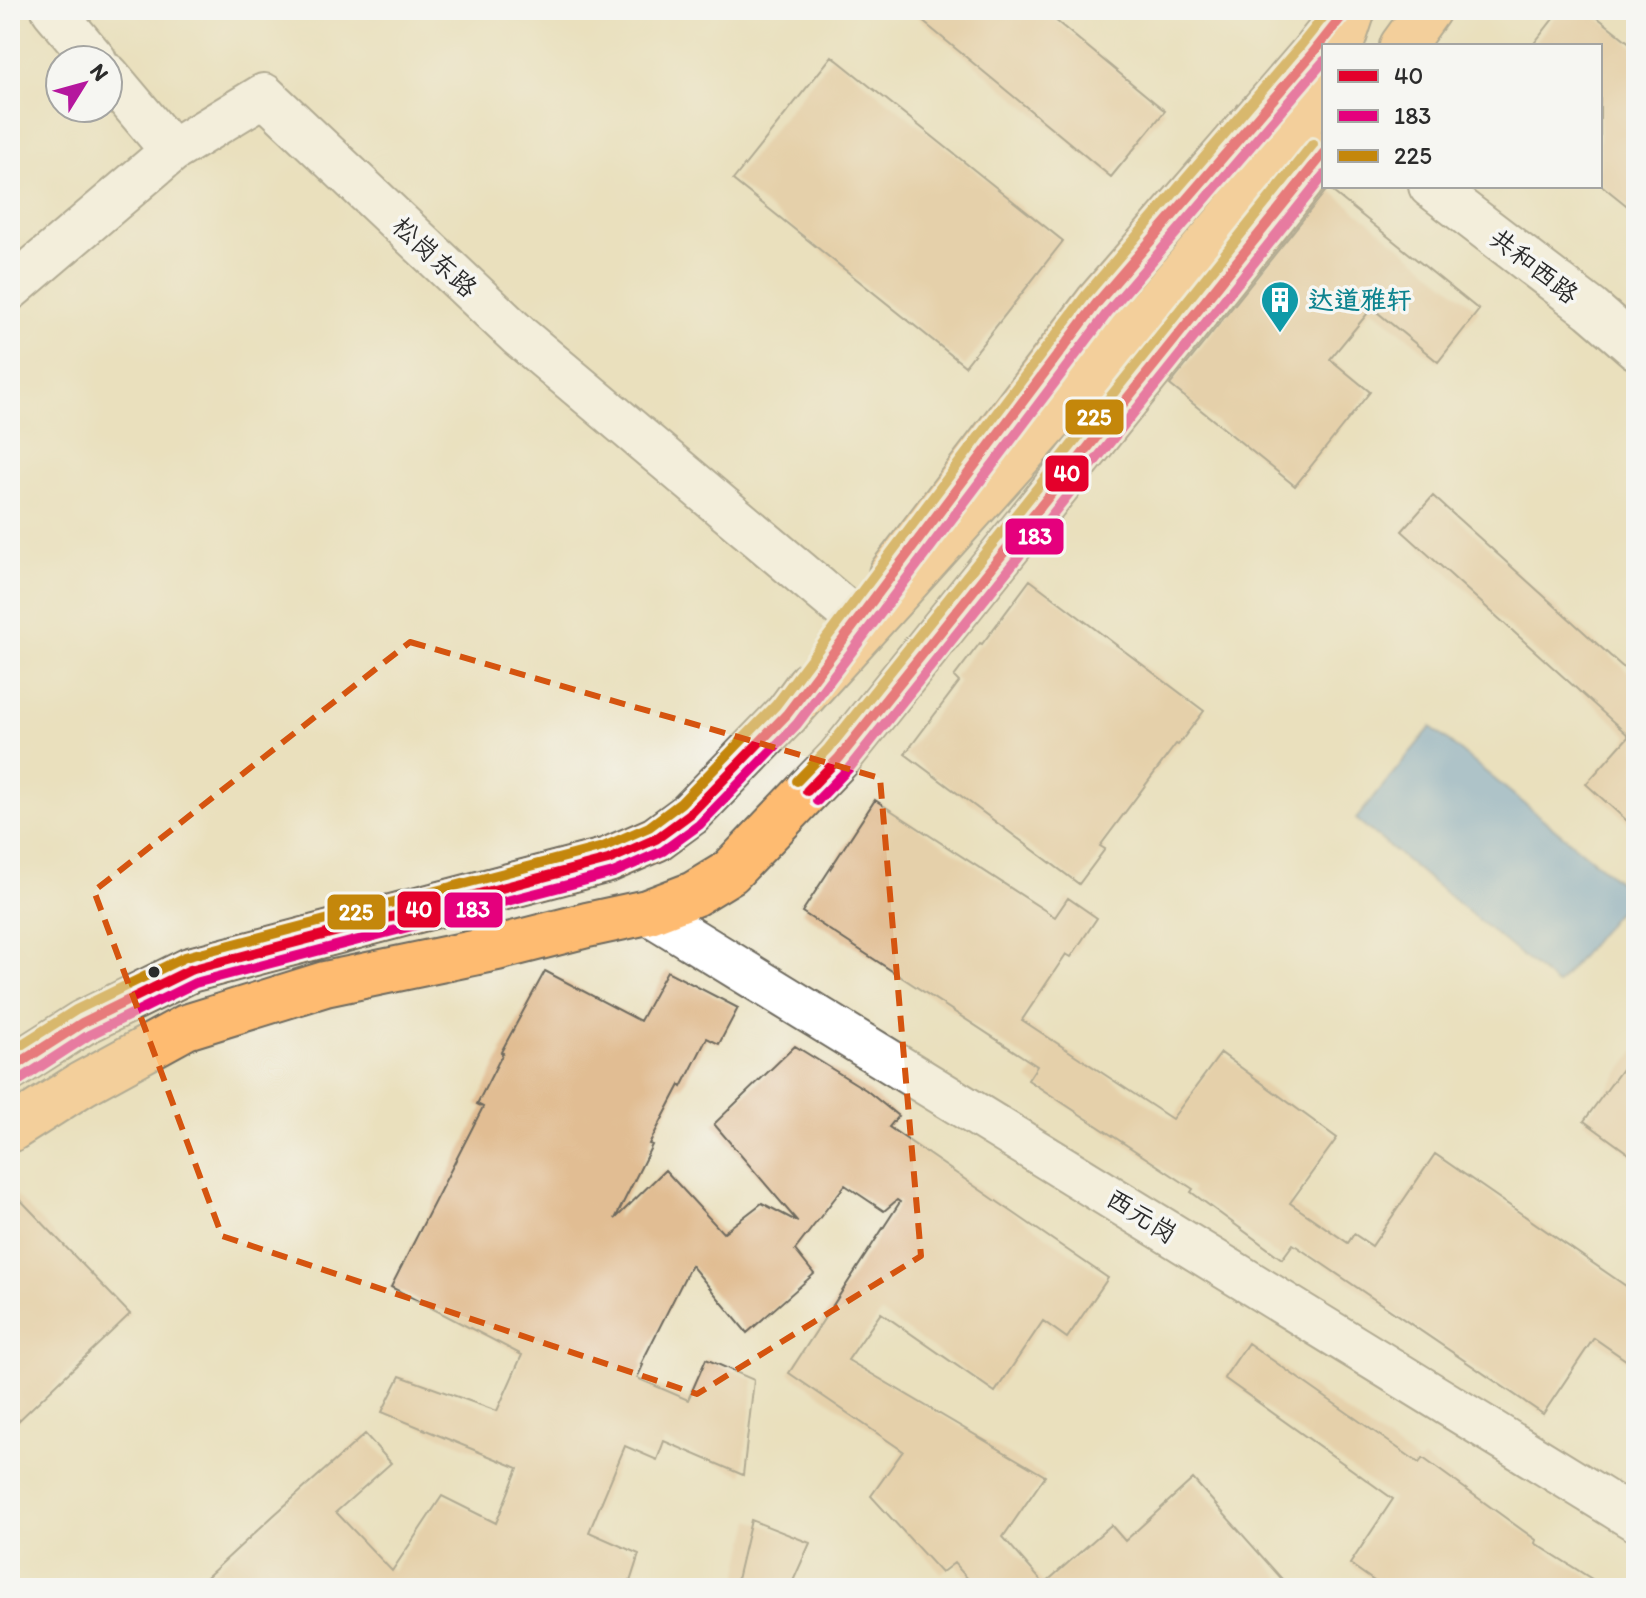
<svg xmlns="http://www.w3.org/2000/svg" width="1646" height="1598" font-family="Itim,'LXGW WenKai TC',sans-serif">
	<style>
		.water { fill: #66a0d5; stroke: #486680; stroke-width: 2 }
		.building { fill: #e1bd93 }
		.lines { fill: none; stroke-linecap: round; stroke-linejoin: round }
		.minor-casing { stroke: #6e6a5e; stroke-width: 46 }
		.major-casing { stroke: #6e6a5e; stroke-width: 48 }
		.highway-casing { stroke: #6e6a5e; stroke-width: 48 }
		.minor { stroke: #fff; stroke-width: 42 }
		.major { stroke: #febb71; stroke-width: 44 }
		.highway { stroke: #febb71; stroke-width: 44 }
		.bus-1-casing { stroke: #f6f6f2; stroke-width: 16 }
		.bus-2-casing { stroke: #f6f6f2; stroke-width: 16 }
		.bus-3-casing { stroke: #f6f6f2; stroke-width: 16 }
		.bus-1 { stroke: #e4002b; stroke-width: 10 }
		.bus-2 { stroke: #e5007d; stroke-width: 10 }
		.bus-3 { stroke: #c4870b; stroke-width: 10 }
		.marked { fill: none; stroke: #d5540f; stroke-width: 6; stroke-dasharray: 16 10; stroke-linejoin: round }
		.bus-dot { fill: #2b2b2b; stroke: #f6f6f2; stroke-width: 3 }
		.labels { text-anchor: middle; stroke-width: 7; stroke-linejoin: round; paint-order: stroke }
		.street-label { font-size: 26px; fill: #2b2b2b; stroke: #f6f6f2 }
		.culture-label { font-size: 26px; font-weight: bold; fill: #0d838f; stroke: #f6f6f2; text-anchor: start }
		.line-badge { stroke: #f6f6f2; stroke-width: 3 }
		.badge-label { font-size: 22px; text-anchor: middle; font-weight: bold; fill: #fff }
	</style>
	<rect width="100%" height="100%" fill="#f6f6f2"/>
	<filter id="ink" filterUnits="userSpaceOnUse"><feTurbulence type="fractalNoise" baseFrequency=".0125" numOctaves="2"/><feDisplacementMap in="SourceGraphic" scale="16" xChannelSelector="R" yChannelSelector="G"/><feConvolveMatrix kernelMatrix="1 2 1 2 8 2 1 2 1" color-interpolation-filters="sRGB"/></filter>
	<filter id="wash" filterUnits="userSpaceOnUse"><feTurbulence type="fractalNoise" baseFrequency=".006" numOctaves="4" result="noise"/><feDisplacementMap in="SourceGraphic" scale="32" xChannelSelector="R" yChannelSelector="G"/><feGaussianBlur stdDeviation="1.8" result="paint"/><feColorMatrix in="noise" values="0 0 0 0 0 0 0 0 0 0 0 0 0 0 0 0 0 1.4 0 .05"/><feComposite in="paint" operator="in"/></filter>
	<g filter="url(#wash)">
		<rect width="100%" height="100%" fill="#eae0bd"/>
		<path class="water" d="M 1431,727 L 1633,893 L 1557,985 L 1356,819 Z"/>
		<g id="blocks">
			<path class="building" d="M 909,10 L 1043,10 L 1165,111 L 1111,177 Z
				M 1560,10 L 1588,10 L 1636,48 L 1636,213 L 1600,184 L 1600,46 L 1532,46 Z
				M 832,56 L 1063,241 L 965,366 L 733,180 Z
				M 1328,188 L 1479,310 L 1438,362 L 1372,308 L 1330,359 L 1370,392 L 1295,486 L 1170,385 Z
				M 1433,496 L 1636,679 L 1636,829 L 1586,784 L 1629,736 L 1402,531 Z
				M 1030,580 L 1204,711 L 1178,745 L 1176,744 L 1100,846 L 1105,849 L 1079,884 L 905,754 L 959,682 L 954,677 L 980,643 L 982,644 Z
				M 875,800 L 1055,917 L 1068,898 L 1097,918 L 1071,957 L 1066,954 L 1022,1020 L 1172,1119 L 1221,1053 L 1337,1138 L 1290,1203 L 1348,1243 L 1354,1234 L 1372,1246 L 1435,1154 L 1636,1293 L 1636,1367 L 1594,1338 L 1543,1414 L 1293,1244 L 1282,1259 L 1191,1192 L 1193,1189 L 1028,1080 L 1037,1066 L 802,912 Z
				M 545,971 L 640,1021 L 667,971 L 738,1008 L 719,1044 L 707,1038 L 682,1087 L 680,1085 L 649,1144 L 652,1145 L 615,1219 L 665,1170 L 723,1233 L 762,1203 L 798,1222 L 714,1124 L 795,1046 L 866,1090 L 898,1116 L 889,1127 L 1108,1278 L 1067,1338 L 1043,1321 L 995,1392 L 881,1313 L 848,1360 L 1045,1476 L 1003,1537 L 1044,1584 L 1111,1525 L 1125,1541 L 1193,1479 L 1290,1588 L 976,1588 L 954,1563 L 941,1573 L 871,1496 L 903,1451 L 789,1373 L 900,1202 L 897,1200 L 884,1211 L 845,1185 L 795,1250 L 814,1274 L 747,1333 L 691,1265 L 641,1364 L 643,1365 L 637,1378 L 688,1400 L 706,1359 L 754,1380 L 743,1475 L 664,1441 L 657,1460 L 625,1446 L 589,1532 L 639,1554 L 628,1588 L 195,1588 L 273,1516 L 365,1434 L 391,1463 L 336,1512 L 392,1571 L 442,1496 L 496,1523 L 518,1468 L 382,1412 L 400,1376 L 497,1411 L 522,1355 L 391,1287 L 483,1107 L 477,1104 L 503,1053 L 501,1052 Z
				M 1636,1050 L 1636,1159 L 1584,1121 Z
				M 10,1189 L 130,1314 L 10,1429 Z
				M 1248,1343 L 1419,1463 L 1423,1458 L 1536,1540 L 1535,1543 L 1606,1588 L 1384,1588 L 1350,1564 L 1393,1499 L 1224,1378 Z
				M 751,1520 L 810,1543 L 790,1588 L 735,1588 Z"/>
		</g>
	</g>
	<g filter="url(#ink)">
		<use href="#blocks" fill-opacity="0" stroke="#6e6a5e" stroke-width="2"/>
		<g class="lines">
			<g class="minor-casing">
				<path id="minor" d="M 53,10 L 95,60
					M 108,75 L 172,151
					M 1430,186 L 1591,309 L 1636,348
					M 10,289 L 172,151 L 264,95 L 519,336 L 857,620
					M 647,912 L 1636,1520"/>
			</g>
			<g class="major-casing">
				<path id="major" d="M 1402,46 L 1428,10
					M 891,574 L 1097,303 L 1312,54 L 1347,10
					M 10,1069 L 82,1023 L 190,970 L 608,860 L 656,839 L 690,814 L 787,714 L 809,684
					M 10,1130 L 82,1084 L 186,1027 L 325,984 L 497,948 L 587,925 L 647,912 L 694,894 L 730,872 L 839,758 L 1324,153"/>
			</g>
			<g class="highway-casing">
				<path id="highway" d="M 1341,46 L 1353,10
					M 787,714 C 893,598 998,481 1102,363 C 1181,274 1263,188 1324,85"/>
			</g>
			<use href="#minor" class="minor"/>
			<use href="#major" class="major"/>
			<use href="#highway" class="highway"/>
			<g class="bus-1-casing">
				<path id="bus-1" d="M 807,791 L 839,758 L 1324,153
					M 10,1069 L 82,1023 L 190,970 L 608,860 L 656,839 L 690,814 L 787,714 L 1097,303 L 1312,54 L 1347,10"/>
			</g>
			<g class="bus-2-casing">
				<path id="bus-2" d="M 817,801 L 850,767 L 1324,175
					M 18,1081 L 89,1035 L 195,983 L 613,873 L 663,851 L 699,825 L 797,724 L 1108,312 L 1324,61"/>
			</g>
			<g class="bus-3-casing">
				<path id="bus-3" d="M 797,781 L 828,749 L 1313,144
					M 10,1052 L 76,1010 L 185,957 L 603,847 L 649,827 L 681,803 L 776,705 L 1086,295 L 1301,45 L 1329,10"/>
			</g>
			<use href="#bus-1" class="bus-1"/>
			<use href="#bus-2" class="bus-2"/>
			<use href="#bus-3" class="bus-3"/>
		</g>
	</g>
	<path d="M0 0H1646V1598H0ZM 410,642 L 880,778 L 921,1256 L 697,1394 L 222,1236 L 94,891 Z" fill="#eae0bd" fill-opacity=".55" fill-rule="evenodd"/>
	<path class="marked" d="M 410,642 L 880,778 L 921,1256 L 697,1394 L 222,1236 L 94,891 Z"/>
	<defs>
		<g id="building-pin" transform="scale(2)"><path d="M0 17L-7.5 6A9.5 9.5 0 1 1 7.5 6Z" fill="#0f9aa8" stroke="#f6f6f2"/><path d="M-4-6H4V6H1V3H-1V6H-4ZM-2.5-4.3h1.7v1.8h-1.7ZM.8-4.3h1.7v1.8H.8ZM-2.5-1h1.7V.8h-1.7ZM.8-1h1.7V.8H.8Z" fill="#fff"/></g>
	</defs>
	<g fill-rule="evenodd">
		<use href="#building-pin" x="1280" y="300"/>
	</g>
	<circle class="bus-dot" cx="154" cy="972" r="7"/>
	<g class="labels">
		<g class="street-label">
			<text transform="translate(435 257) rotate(43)" y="9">松岗东路</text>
			<text transform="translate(1534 266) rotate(38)" y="9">共和西路</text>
			<text transform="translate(1142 1216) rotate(32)" y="9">西元岗</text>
		</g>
		<g class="culture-label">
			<text x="1308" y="309">达道雅轩</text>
		</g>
	</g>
	<g class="line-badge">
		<rect x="1064" y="398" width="61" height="38" rx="8" fill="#c4870b"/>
		<rect x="1044" y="454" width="46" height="39" rx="8" fill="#e4002b"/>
		<rect x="1004" y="517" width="61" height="39" rx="8" fill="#e5007d"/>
		<rect x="396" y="890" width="46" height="39" rx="8" fill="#e4002b"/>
		<rect x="443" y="891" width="61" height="38" rx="8" fill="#e5007d"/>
		<rect x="326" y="893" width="61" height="38" rx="8" fill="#c4870b"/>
	</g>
	<g class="badge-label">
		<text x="1094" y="425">225</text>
		<text x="1067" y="481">40</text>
		<text x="1035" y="544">183</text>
		<text x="419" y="917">40</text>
		<text x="473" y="917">183</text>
		<text x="356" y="920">225</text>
	</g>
	<rect width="1646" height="1598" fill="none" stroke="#f6f6f2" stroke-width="40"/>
	<rect x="1322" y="44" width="280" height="144" fill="#f6f6f2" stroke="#a5a5a2" stroke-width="2"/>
	<rect x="1338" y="70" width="40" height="12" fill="#e4002b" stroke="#a5a5a2" stroke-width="2"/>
	<text x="1394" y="84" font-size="24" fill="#2b2b2b">40</text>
	<rect x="1338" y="110" width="40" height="12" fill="#e5007d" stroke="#a5a5a2" stroke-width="2"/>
	<text x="1394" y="124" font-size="24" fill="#2b2b2b">183</text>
	<rect x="1338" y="150" width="40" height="12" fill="#c4870b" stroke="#a5a5a2" stroke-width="2"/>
	<text x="1394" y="164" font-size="24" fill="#2b2b2b">225</text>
	<g transform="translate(84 84) rotate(53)"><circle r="38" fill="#f6f6f2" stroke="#a5a5a2" stroke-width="2"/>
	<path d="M0-6L14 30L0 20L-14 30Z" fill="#b5179e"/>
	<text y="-12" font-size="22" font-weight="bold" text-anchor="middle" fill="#2b2b2b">N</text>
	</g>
</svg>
